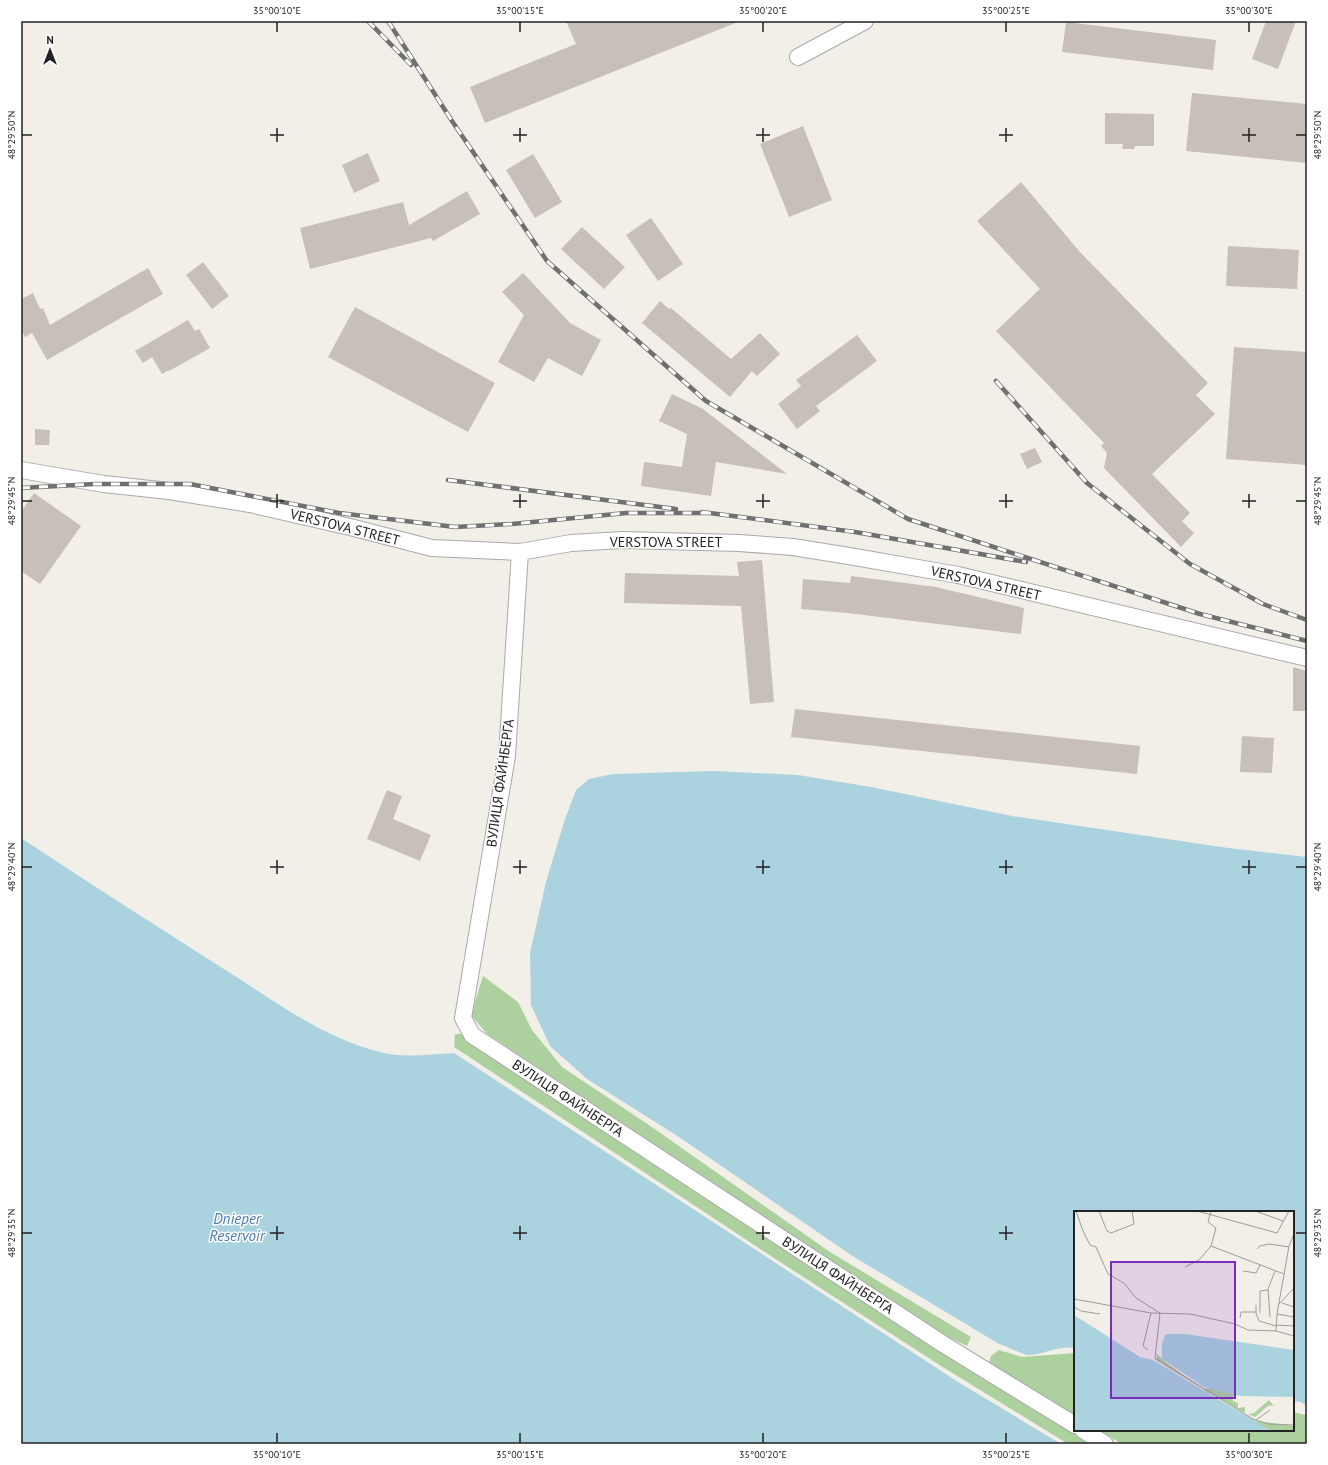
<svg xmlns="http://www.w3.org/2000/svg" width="1328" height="1465" font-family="'PT Sans',sans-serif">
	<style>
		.forest { fill: #add19e }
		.water { fill: #aad3df }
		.building { fill: #c7bfb8 }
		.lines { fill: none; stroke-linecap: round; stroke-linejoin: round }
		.minor-casing { stroke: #a9a9a9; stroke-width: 18 }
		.minor { stroke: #fff; stroke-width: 16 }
		.rail-casing { stroke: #707070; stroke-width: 4.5 }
		.rail { stroke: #fff; stroke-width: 3; stroke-dasharray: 9; stroke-linecap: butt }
		.ticks { fill: none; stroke: #222; stroke-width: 1.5 }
		.labels { text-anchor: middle; stroke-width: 3; stroke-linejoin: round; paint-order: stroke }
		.street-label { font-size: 14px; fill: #222; stroke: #fff }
		.water-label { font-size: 15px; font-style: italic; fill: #4a7aab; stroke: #fff }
		.inset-road { fill: none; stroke: #9f9d99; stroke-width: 1 }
		.view { fill: #7b2cbf; fill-opacity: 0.15; stroke: #7b2cbf; stroke-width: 2 }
		.inset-edge { fill: none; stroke: #222; stroke-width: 2 }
		.neatline { fill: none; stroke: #222; stroke-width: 1.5 }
		.ticks-label { font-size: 10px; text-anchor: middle; fill: #222 }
	</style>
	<rect width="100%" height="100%" fill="#f2efe9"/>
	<path class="forest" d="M 483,976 L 518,1002 L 532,1030 L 562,1067 L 649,1125 L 830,1252 L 971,1337 L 967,1346 L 944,1335 L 777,1229 L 681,1162 L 487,1034 L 471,1015 Z
		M 455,1034 L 464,1034 L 1102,1444 L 1068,1444 L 941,1366 L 777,1260 L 454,1047 Z
		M 999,1350 L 1022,1357 L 1075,1353 L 1075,1416 L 989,1363 L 991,1356 Z
		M 1293,1412 L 1307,1415 L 1307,1444 L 1122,1444 L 1098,1430 L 1293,1430 Z"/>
	<path class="water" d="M 713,771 L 798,775 L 871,787 L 1012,816 L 1228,848 L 1307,857 L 1307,1406 L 1301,1402 L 1293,1401 L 1293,1212 L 1075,1212 L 1075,1348 C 1060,1345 1045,1354 1029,1355 C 1022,1355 1007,1346 999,1344 L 854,1257 L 679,1137 L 587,1079 L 550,1046 L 531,1005 L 530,953 L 546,882 L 564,822 L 576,790 L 589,779 L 613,774 Z
		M 21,838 C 89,883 158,927 227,971 C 276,1002 326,1040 384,1053 C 406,1058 431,1054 454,1053 L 958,1382 L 1061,1444 L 21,1444 Z"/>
	<path class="building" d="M 566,21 L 738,21 L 738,22 L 485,123 L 470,87 L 576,44 Z
		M 1266,21 L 1296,21 L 1278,69 L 1252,59 Z
		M 1066,22 L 1216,40 L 1213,70 L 1062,52 Z
		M 1192,93 L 1307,104 L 1307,163 L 1186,151 Z
		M 1105,113 L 1154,114 L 1154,146 L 1135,146 L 1134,149 L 1122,149 L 1123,144 L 1105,144 Z
		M 803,126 L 832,200 L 789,217 L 760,144 Z
		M 368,153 L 380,181 L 354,193 L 342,165 Z
		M 533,154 L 562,202 L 535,218 L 506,170 Z
		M 1021,182 L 1079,251 L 1208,383 L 1196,395 L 1215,414 L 1152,474 L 1190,513 L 1182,521 L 1194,533 L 1181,547 L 1104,468 L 1107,453 L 1101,446 L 1104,443 L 996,331 L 1040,289 L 977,221 Z
		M 467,191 L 480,214 L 433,241 L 431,238 L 310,269 L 300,228 L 403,202 L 409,225 Z
		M 651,218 L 683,264 L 658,281 L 626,235 Z
		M 582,227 L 625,267 L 604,289 L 561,249 Z
		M 1228,246 L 1299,250 L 1297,289 L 1226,286 Z
		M 203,262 L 229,296 L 212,309 L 186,275 Z
		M 148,268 L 163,294 L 47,360 L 32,333 L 25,337 L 21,329 L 21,299 L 33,293 L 40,309 L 43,308 L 50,325 Z
		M 523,273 L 570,323 L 601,340 L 582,376 L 548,358 L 534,382 L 498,362 L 524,315 L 502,292 Z
		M 660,301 L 669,309 L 671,308 L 731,359 L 760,333 L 780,354 L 757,376 L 752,371 L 730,397 L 642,323 Z
		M 355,307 L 495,383 L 468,432 L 328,357 Z
		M 188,320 L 195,331 L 199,329 L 210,348 L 169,371 L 169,370 L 162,374 L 152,357 L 143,363 L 135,351 Z
		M 857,335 L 877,361 L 816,406 L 820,411 L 797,429 L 778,404 L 801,386 L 796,380 Z
		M 1234,347 L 1307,352 L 1307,465 L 1226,459 Z
		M 672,394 L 703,409 L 787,474 L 716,462 L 711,496 L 641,486 L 644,462 L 682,467 L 687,434 L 659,421 Z
		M 35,429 L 50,430 L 49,445 L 35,445 Z
		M 1035,448 L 1042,462 L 1027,469 L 1020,454 Z
		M 34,493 L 81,526 L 40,584 L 21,571 L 21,512 Z
		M 762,560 L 774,702 L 750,704 L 741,606 L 624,603 L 625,573 L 739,576 L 737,562 Z
		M 851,576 L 936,587 L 1024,608 L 1021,634 L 847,613 L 801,609 L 803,579 L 850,583 Z
		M 1293,667 L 1307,671 L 1307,711 L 1293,711 Z
		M 795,709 L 1140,746 L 1137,774 L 791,737 Z
		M 1242,736 L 1274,738 L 1272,773 L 1240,772 Z
		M 387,790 L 402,796 L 393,819 L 431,835 L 420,861 L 367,839 Z"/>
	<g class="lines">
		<g class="minor-casing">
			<path id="minor" d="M 798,57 L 865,21
				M 21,470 L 104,484 L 169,491 L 250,504 L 350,527 L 432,548 L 520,552 L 571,543 L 623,540 L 739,543 L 793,547 L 849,556 L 958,575 L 1307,658
				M 520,552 L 507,756 L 463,1018 L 472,1035 L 943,1344 L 1075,1425
				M 1083,1430 L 1105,1444"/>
		</g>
		<use href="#minor" class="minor"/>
		<g class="rail-casing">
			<path id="rail" d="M 368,21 L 411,65
				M 388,21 L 452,121 L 547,261 L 706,401 L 908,519 L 1200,614 L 1307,641
				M 996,381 L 1087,483 L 1190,564 L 1263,604 L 1307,620
				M 448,480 L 676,509
				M 21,488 L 94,484 L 190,484 L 339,513 L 455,527 L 512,524 L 626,513 L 707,513
				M 702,512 L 855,532 L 1026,562"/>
		</g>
		<use href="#rail" class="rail"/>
	</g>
	<path class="ticks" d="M 277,22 L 277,32M 520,22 L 520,32M 763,22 L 763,32M 1006,22 L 1006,32M 1249,22 L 1249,32M 277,128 L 277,142M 520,128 L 520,142M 763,128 L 763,142M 1006,128 L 1006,142M 1249,128 L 1249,142M 22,135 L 32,135M 270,135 L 284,135M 513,135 L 527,135M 756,135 L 770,135M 999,135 L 1013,135M 1242,135 L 1256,135M 1296,135 L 1306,135M 277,494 L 277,508M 520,494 L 520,508M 763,494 L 763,508M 1006,494 L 1006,508M 1249,494 L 1249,508M 22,501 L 32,501M 270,501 L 284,501M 513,501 L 527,501M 756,501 L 770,501M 999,501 L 1013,501M 1242,501 L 1256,501M 1296,501 L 1306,501M 277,860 L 277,874M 520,860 L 520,874M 763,860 L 763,874M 1006,860 L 1006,874M 1249,860 L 1249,874M 22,867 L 32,867M 270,867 L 284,867M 513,867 L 527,867M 756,867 L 770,867M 999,867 L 1013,867M 1242,867 L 1256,867M 1296,867 L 1306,867M 277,1226 L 277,1240M 520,1226 L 520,1240M 763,1226 L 763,1240M 1006,1226 L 1006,1240M 22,1233 L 32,1233M 270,1233 L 284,1233M 513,1233 L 527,1233M 756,1233 L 770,1233M 999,1233 L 1013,1233M 1296,1233 L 1306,1233M 277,1433 L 277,1443M 520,1433 L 520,1443M 763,1433 L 763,1443M 1006,1433 L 1006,1443M 1249,1433 L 1249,1443"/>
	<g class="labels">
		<g class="street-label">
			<text transform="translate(345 527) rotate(14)" y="5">VERSTOVA STREET</text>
			<text x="666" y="547">VERSTOVA STREET</text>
			<text transform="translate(986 583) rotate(13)" y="5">VERSTOVA STREET</text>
			<text transform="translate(500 783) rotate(-82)" y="5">ВУЛИЦЯ ФАЙНБЕРГА</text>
			<text transform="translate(568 1098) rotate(33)" y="5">ВУЛИЦЯ ФАЙНБЕРГА</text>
			<text transform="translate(838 1275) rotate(33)" y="5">ВУЛИЦЯ ФАЙНБЕРГА</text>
		</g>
		<g class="water-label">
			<text x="237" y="1224">Dnieper<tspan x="237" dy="17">Reservoir</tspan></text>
		</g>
	</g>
	<g transform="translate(1074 1211)">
		<rect width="220" height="220" fill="#f2efe9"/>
		<path d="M 82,142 L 90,150 L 129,178 L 137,177 L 162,184 L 158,186 L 159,190 L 164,192 L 164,197 L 171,196 L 171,202 L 132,180 L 171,204 L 182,210 L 220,215 L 220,220 L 198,220 L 186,214 L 80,148 L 83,147 ZM 195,189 L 199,194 L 204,194 L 194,195 L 181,206 L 174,203 L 180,202 Z" fill="#add19e"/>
		<path d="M 0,104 L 66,146 L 79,149 L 197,220 L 0,220 ZM 94,123 L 111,123 L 220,139 L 220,186 L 167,185 L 130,176 L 88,148 L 88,133 L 91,124 Z" fill="#aad3df"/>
		<path class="inset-road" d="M 2,0 L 9,20 L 16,34 L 22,36 L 34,63 L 50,72 L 62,87 L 86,102 L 81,147 L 179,208 L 194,213 L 220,214M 25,0 L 33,20 L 37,22 L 60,13 L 58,0M 123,0 L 203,22 L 215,0M 181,0 L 209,10M 137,35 L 210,63M 183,38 L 186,35 L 195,33 L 215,36M 111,56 L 125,49 L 137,35 L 142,17 L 134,11 L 137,0M 169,60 L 182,62 L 186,54M 0,88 L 77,102 L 116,103 L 161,113 L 174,119 L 202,120 L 203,103 L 215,35 L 220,23M 208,92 L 220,96M 205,93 L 220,77M 182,94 L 182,102 L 185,110 L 202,115M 0,96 L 7,100 L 26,103M 186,102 L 186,80 L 194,79M 203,103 L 220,106M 196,106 L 194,78 L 201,60M 166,107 L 167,101 L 182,101M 202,114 L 220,115M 202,120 L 220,125M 74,139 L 69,135 L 70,131 L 77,102M 182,209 L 196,199"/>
		<path class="view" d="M 37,51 L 161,51 L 161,187 L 37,187 Z"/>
		<rect width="220" height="220" class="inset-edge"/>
	</g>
	<rect width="1328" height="1465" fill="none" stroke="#ffffff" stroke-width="44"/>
	<g transform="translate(50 50)" stroke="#ffffff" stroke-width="3" paint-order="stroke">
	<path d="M0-3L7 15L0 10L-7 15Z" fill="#222222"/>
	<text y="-6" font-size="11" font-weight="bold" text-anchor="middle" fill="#222222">N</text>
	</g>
	<rect x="22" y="22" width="1284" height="1421" class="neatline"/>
	<g class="ticks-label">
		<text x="277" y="14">35°00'10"E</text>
		<text x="520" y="14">35°00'15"E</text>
		<text x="763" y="14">35°00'20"E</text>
		<text x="1006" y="14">35°00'25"E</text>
		<text x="1249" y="14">35°00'30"E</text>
		<text transform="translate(11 135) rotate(-90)" y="4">48°29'50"N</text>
		<text transform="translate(1317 135) rotate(-90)" y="4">48°29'50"N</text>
		<text transform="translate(11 501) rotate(-90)" y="4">48°29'45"N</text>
		<text transform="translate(1317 501) rotate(-90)" y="4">48°29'45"N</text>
		<text transform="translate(11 867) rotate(-90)" y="4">48°29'40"N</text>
		<text transform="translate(1317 867) rotate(-90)" y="4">48°29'40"N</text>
		<text transform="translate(11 1233) rotate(-90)" y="4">48°29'35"N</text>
		<text transform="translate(1317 1233) rotate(-90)" y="4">48°29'35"N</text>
		<text x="277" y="1458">35°00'10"E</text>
		<text x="520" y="1458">35°00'15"E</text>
		<text x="763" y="1458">35°00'20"E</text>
		<text x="1006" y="1458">35°00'25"E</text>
		<text x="1249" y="1458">35°00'30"E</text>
	</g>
</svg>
